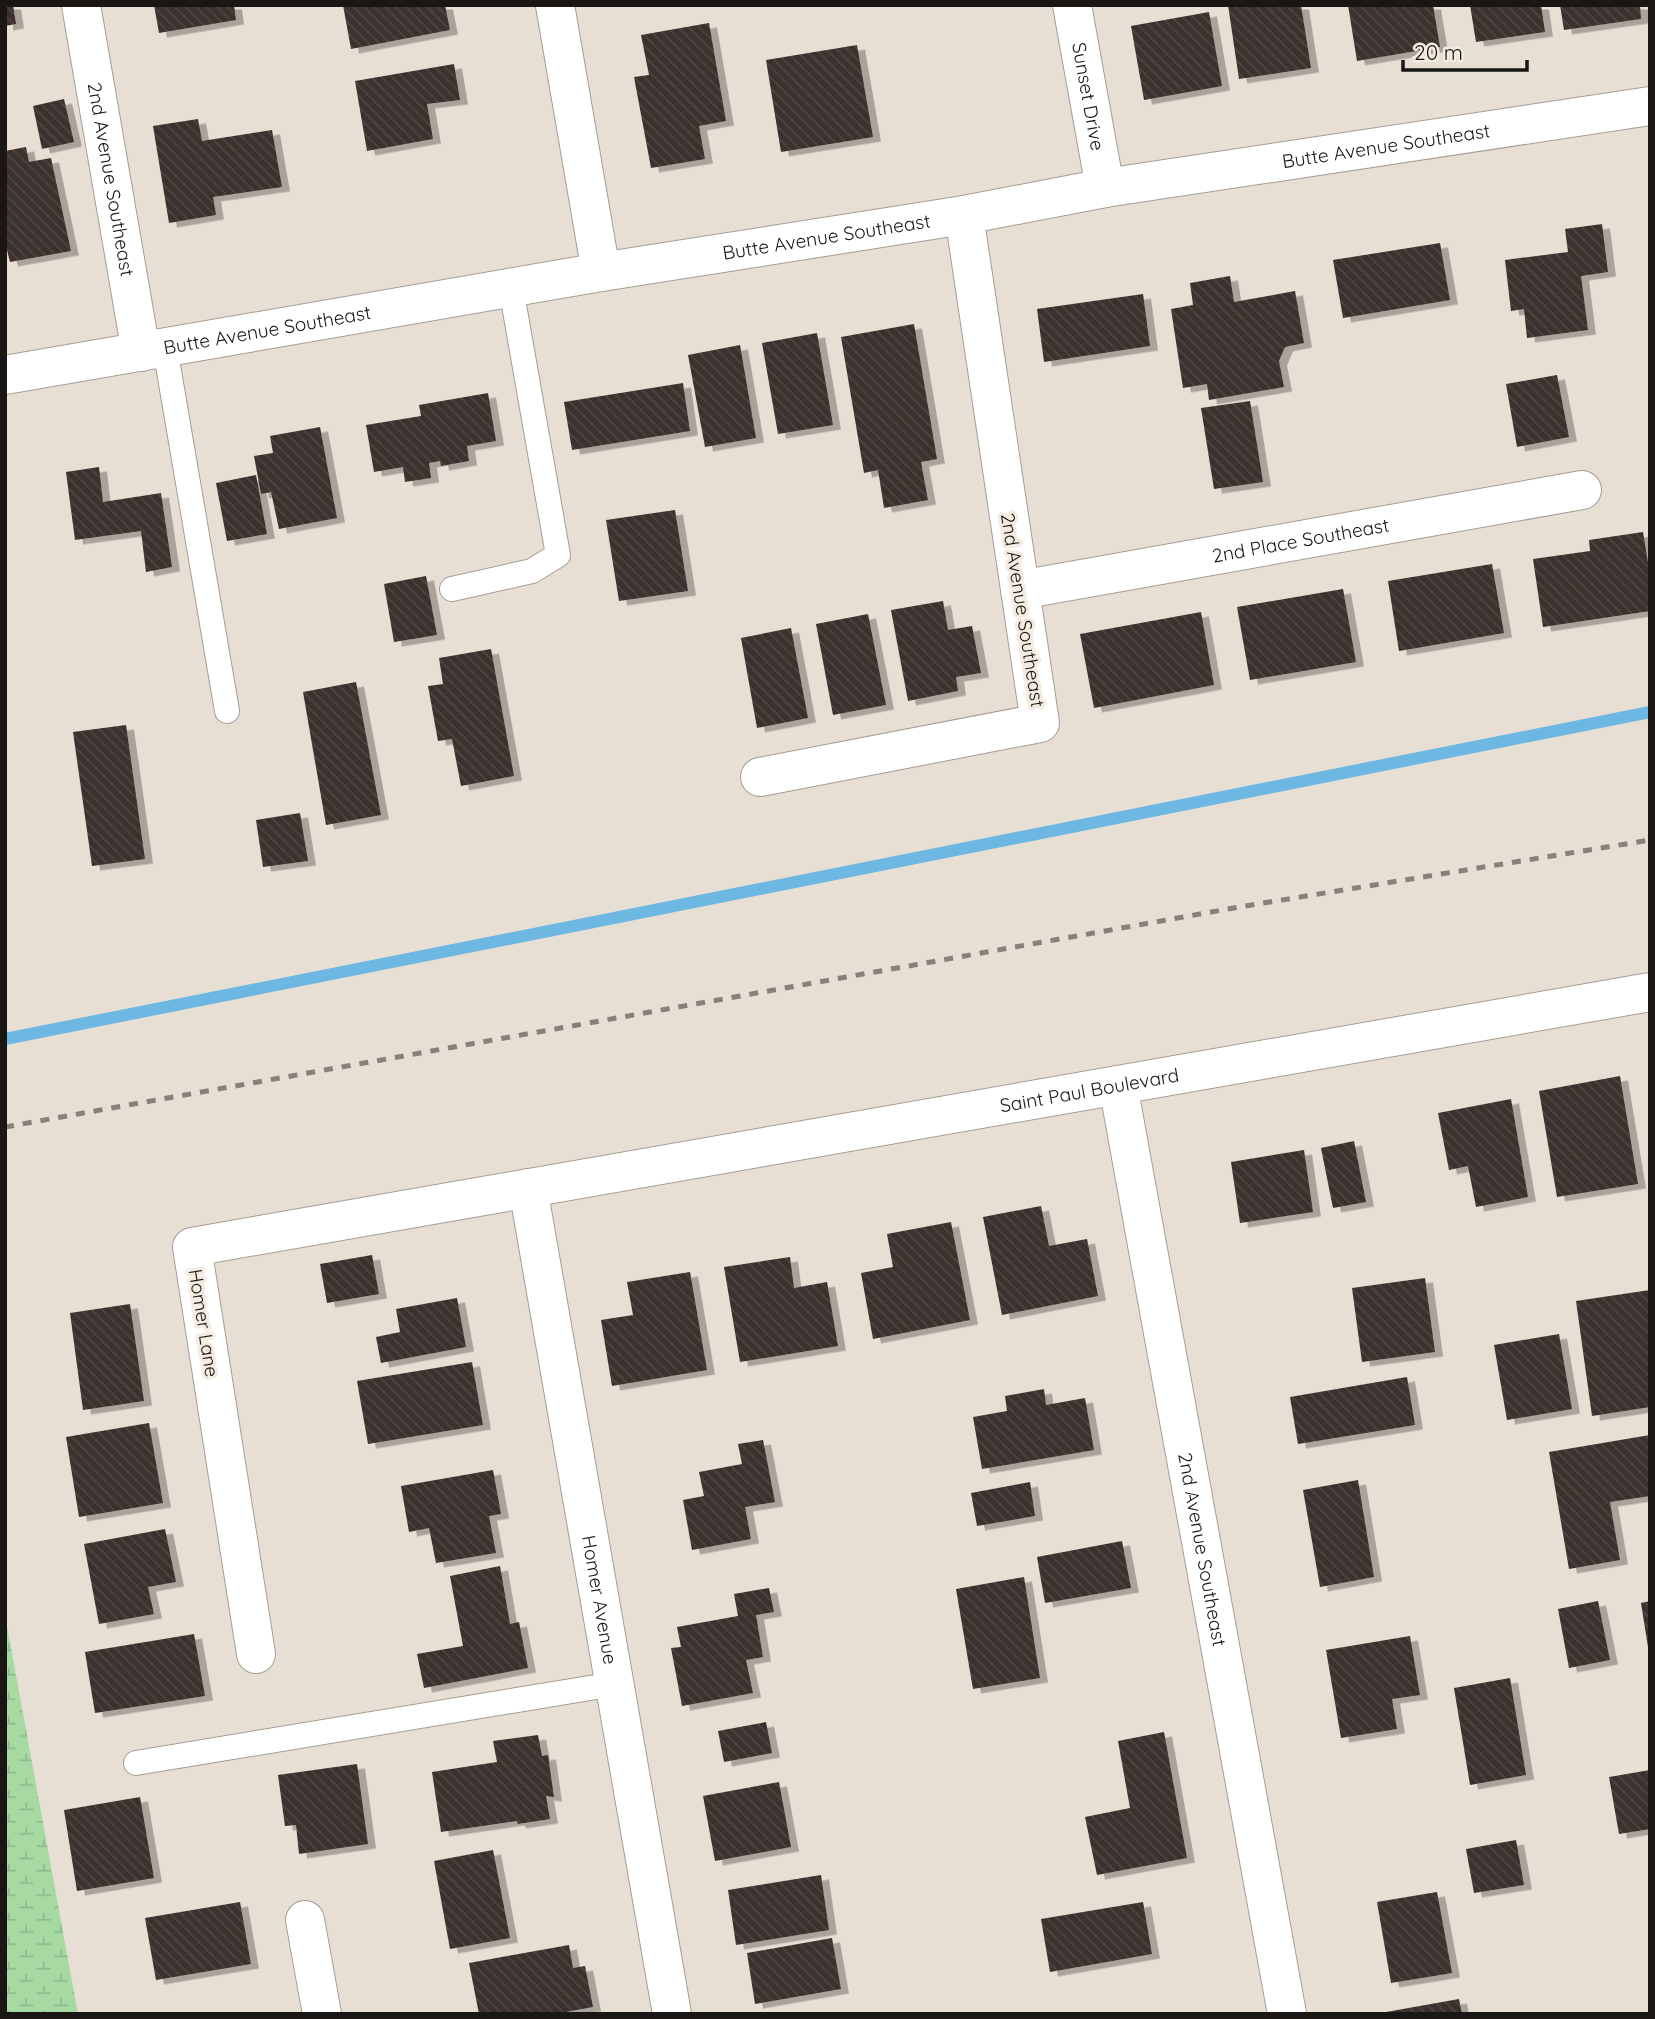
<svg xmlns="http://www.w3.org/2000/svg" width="1655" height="2019" font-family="Quicksand,sans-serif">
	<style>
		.wetland { fill: url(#wetland-marsh) }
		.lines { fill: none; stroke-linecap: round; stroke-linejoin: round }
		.stream { stroke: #6db7e3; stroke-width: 12 }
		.building { fill: url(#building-back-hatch); filter: url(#shadow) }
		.service-casing { stroke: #a69d94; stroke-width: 26 }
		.minor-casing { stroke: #a69d94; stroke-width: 40 }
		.tertiary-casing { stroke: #a69d94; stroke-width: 40 }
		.service { stroke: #fff; stroke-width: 24 }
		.minor { stroke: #fff; stroke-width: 38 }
		.tertiary { stroke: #fff; stroke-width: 38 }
		.rail { stroke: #88817b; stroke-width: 5; stroke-dasharray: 9 9; stroke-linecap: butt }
		.labels { text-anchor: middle; stroke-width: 7; stroke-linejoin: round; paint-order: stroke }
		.street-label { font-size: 19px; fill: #191613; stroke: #f4ebe1 }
	</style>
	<defs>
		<pattern id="wetland-marsh" width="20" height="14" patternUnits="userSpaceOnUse" patternTransform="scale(1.75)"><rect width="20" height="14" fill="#a7daa3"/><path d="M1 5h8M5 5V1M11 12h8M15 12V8" fill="none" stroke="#8fba8b"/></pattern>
		<pattern id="building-back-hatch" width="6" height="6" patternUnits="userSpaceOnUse" patternTransform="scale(1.75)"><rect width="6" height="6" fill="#3b302d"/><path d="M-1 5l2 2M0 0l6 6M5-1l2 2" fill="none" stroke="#4e4542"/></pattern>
		<filter id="shadow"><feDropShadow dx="8" dy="4.5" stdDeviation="0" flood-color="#0004"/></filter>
	</defs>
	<rect width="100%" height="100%" fill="#e7ded4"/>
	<path class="wetland" d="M 5,1615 L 78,2014 L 5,2014 Z"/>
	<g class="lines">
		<path class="stream" d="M 5,1039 L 1650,712"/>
	</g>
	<path class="building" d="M 5,5 L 13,5 L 16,24 L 5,26 Z
		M 154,5 L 234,5 L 236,20 L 159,33 Z
		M 343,5 L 445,5 L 450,30 L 351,49 Z
		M 1228,5 L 1301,5 L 1311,68 L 1239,79 Z
		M 1348,5 L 1433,5 L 1440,47 L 1357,61 Z
		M 1470,5 L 1541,5 L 1545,32 L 1476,42 Z
		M 1560,5 L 1640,5 L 1641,19 L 1564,30 Z
		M 1209,12 L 1222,86 L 1144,100 L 1131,26 Z
		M 709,23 L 726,121 L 699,126 L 705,159 L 651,168 L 634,77 L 649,75 L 641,35 Z
		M 857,45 L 873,137 L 781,152 L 766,60 Z
		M 454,64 L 460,100 L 427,104 L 433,139 L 367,151 L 355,81 Z
		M 64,99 L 74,142 L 42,149 L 33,106 Z
		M 198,119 L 202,141 L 272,130 L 282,187 L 213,197 L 216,215 L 169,223 L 153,126 Z
		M 26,147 L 29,162 L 51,158 L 71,251 L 10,262 L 5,242 L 5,151 Z
		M 1602,224 L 1608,272 L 1581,276 L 1588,330 L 1527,338 L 1524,309 L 1511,311 L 1505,260 L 1568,252 L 1565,229 Z
		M 1440,243 L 1450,300 L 1343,318 L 1333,260 Z
		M 1230,276 L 1234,302 L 1295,291 L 1304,343 L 1285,347 L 1279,361 L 1284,387 L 1209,400 L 1207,384 L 1183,388 L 1171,309 L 1193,305 L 1190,283 Z
		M 1143,294 L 1150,346 L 1044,362 L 1037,309 Z
		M 914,324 L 937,459 L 921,462 L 928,500 L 884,508 L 878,470 L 864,473 L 841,337 Z
		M 817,333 L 833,425 L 778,434 L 762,343 Z
		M 740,345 L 756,438 L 705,447 L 688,355 Z
		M 1557,375 L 1569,437 L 1517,447 L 1506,384 Z
		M 683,383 L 690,431 L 572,450 L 564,402 Z
		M 488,393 L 496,441 L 467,446 L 469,461 L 441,466 L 440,461 L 429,463 L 431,478 L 405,482 L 403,467 L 374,472 L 366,425 L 421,416 L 419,405 Z
		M 1250,401 L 1263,482 L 1214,489 L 1201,408 Z
		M 320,427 L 337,518 L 279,529 L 271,492 L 261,494 L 254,456 L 273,453 L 270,436 Z
		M 99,467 L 103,502 L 161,493 L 172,567 L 146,572 L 141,531 L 75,540 L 66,472 Z
		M 256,475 L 267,534 L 227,541 L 216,483 Z
		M 675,510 L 688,591 L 619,601 L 606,520 Z
		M 1643,532 L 1650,575 L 1650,611 L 1543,627 L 1533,559 L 1590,551 L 1589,540 Z
		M 1492,564 L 1504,633 L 1399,651 L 1388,581 Z
		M 426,576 L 437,635 L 394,642 L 384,584 Z
		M 1343,589 L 1356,662 L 1250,680 L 1237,607 Z
		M 943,601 L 948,630 L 972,626 L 981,673 L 956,677 L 958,691 L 908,701 L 891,610 Z
		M 1201,612 L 1214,685 L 1094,708 L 1080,634 Z
		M 868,614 L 886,705 L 833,715 L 816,624 Z
		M 791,628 L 808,718 L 757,728 L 741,638 Z
		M 491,649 L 514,776 L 461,786 L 452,739 L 438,741 L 428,686 L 443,684 L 439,658 Z
		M 356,682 L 381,815 L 326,825 L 303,692 Z
		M 126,725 L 145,859 L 92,866 L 73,732 Z
		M 300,813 L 308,861 L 263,867 L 256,820 Z
		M 1620,1076 L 1638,1184 L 1557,1197 L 1539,1091 Z
		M 1511,1099 L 1528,1197 L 1476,1207 L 1468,1166 L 1449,1170 L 1438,1113 Z
		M 1354,1141 L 1366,1202 L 1333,1208 L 1321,1148 Z
		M 1304,1150 L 1313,1212 L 1240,1223 L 1231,1162 Z
		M 1041,1206 L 1049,1246 L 1087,1239 L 1098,1296 L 1002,1315 L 983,1217 Z
		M 951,1222 L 970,1320 L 873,1339 L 861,1273 L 893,1267 L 887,1234 Z
		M 372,1255 L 379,1294 L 327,1303 L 320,1264 Z
		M 790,1257 L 794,1288 L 827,1282 L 838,1346 L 740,1362 L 724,1267 Z
		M 690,1272 L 707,1370 L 612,1386 L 601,1320 L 633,1315 L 627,1282 Z
		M 1425,1278 L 1435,1352 L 1362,1362 L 1352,1288 Z
		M 1650,1290 L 1650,1407 L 1592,1416 L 1576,1301 Z
		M 457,1298 L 466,1347 L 381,1363 L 376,1337 L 400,1332 L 396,1309 Z
		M 130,1304 L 144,1401 L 83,1410 L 70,1313 Z
		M 1559,1334 L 1572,1409 L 1507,1420 L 1494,1345 Z
		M 472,1362 L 483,1425 L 368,1444 L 357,1381 Z
		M 1407,1377 L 1415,1425 L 1298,1444 L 1290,1397 Z
		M 1044,1389 L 1046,1405 L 1085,1398 L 1094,1450 L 982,1469 L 973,1417 L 1007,1411 L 1005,1396 Z
		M 149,1423 L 163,1503 L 79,1517 L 66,1437 Z
		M 1650,1435 L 1650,1496 L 1610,1502 L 1620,1560 L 1569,1569 L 1549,1452 Z
		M 763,1440 L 775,1502 L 745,1507 L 751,1539 L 692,1550 L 683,1500 L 704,1496 L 699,1472 L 742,1464 L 738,1444 Z
		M 493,1470 L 501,1514 L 489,1516 L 496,1553 L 436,1563 L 429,1528 L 409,1532 L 401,1486 Z
		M 1358,1480 L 1374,1577 L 1320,1587 L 1303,1490 Z
		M 1030,1482 L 1035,1516 L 977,1526 L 971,1493 Z
		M 165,1529 L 176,1582 L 148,1587 L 154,1614 L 99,1624 L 84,1544 Z
		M 1122,1541 L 1131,1588 L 1045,1603 L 1037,1557 Z
		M 500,1566 L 510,1624 L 519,1622 L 528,1668 L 424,1688 L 417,1654 L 463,1646 L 450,1576 Z
		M 1024,1577 L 1040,1678 L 973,1689 L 956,1589 Z
		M 769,1588 L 774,1612 L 756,1615 L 763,1657 L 746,1660 L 753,1693 L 682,1706 L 671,1648 L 681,1647 L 677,1627 L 738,1616 L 734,1594 Z
		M 1598,1601 L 1610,1660 L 1569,1668 L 1558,1609 Z
		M 1650,1601 L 1650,1647 L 1648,1647 L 1641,1603 Z
		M 194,1634 L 205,1696 L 95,1713 L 85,1652 Z
		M 1410,1636 L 1420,1695 L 1392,1699 L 1397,1729 L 1341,1738 L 1326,1650 Z
		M 1510,1678 L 1526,1775 L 1470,1785 L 1454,1688 Z
		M 766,1722 L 772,1753 L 724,1762 L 718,1731 Z
		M 1164,1732 L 1187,1858 L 1097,1875 L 1085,1817 L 1130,1808 L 1118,1741 Z
		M 538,1735 L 542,1756 L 548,1755 L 554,1797 L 546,1796 L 550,1819 L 518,1824 L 517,1821 L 441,1832 L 432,1772 L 497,1762 L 493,1741 Z
		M 357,1764 L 368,1844 L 299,1854 L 296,1825 L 285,1826 L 278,1775 Z
		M 1650,1770 L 1650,1829 L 1619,1834 L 1609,1777 Z
		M 779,1782 L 791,1847 L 715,1861 L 703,1796 Z
		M 140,1797 L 154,1878 L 77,1891 L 64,1810 Z
		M 1516,1840 L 1524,1885 L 1474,1893 L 1466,1849 Z
		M 493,1850 L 510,1938 L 450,1949 L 434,1861 Z
		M 821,1875 L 829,1930 L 736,1945 L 728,1890 Z
		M 1437,1892 L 1452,1973 L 1391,1983 L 1377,1902 Z
		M 240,1902 L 251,1964 L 156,1980 L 145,1918 Z
		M 1143,1902 L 1152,1954 L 1050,1972 L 1041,1919 Z
		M 832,1938 L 841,1989 L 755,2004 L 747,1953 Z
		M 569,1945 L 573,1968 L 585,1966 L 593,2007 L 555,2014 L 479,2014 L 469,1963 Z
		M 1459,1999 L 1462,2014 L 1386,2014 L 1386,2012 Z"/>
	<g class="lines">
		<g class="service-casing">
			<path id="service" d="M 165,348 L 227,711
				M 452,589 L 532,571 L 558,555 L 511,288
				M 136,1763 L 614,1684"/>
		</g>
		<g class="minor-casing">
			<g id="minor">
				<path id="s1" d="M 81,5 L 141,352"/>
				<path d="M 555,5 L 601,272"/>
				<path id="s2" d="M 1072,5 L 1105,188"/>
				<path id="s3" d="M 1020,590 L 1582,490"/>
				<path d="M 760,777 L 1040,723 L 964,215"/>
				<path id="s4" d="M 1118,1085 L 1287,2014"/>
				<path id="s5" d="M 528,1188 L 672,2014"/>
				<path id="s6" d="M 256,1654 L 192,1247 L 1650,992"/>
				<path d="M 305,1920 L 322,2014"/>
			</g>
		</g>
		<g class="tertiary-casing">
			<g id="tertiary">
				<path id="s7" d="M 5,375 L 601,272 L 964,215 L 1105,188 L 1650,106"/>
			</g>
		</g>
		<use href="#service" class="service"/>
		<use href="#minor" class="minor"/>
		<use href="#tertiary" class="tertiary"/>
		<path class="rail" d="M 5,1127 L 1245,906 L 1650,840"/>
	</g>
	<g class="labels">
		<g class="street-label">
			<text dy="7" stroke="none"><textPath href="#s2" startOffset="93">Sunset Drive</textPath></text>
			<text dy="7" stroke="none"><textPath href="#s7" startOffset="1400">Butte Avenue Southeast</textPath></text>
			<text dy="7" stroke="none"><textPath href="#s1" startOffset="177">2nd Avenue Southeast</textPath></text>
			<text dy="7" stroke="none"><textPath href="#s7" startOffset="833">Butte Avenue Southeast</textPath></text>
			<text dy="7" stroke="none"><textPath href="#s7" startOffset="266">Butte Avenue Southeast</textPath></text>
			<text dy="7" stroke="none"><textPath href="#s3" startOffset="285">2nd Place Southeast</textPath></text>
			<text transform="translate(1023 610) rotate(81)" y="7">2nd Avenue Southeast</text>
			<text dy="7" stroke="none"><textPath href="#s6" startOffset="1323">Saint Paul Boulevard</textPath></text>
			<text transform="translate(204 1323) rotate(81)" y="7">Homer Lane</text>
			<text dy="7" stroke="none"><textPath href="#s4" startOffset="472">2nd Avenue Southeast</textPath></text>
			<text dy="7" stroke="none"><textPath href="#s5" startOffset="418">Homer Avenue</textPath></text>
		</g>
	</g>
	<rect width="1655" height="2019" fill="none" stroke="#191613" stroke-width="14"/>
	<path d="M1403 60v10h124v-10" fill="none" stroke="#191613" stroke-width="3.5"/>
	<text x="1414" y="60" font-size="21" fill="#191613" stroke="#f4ebe1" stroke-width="5" paint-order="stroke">20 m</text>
</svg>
